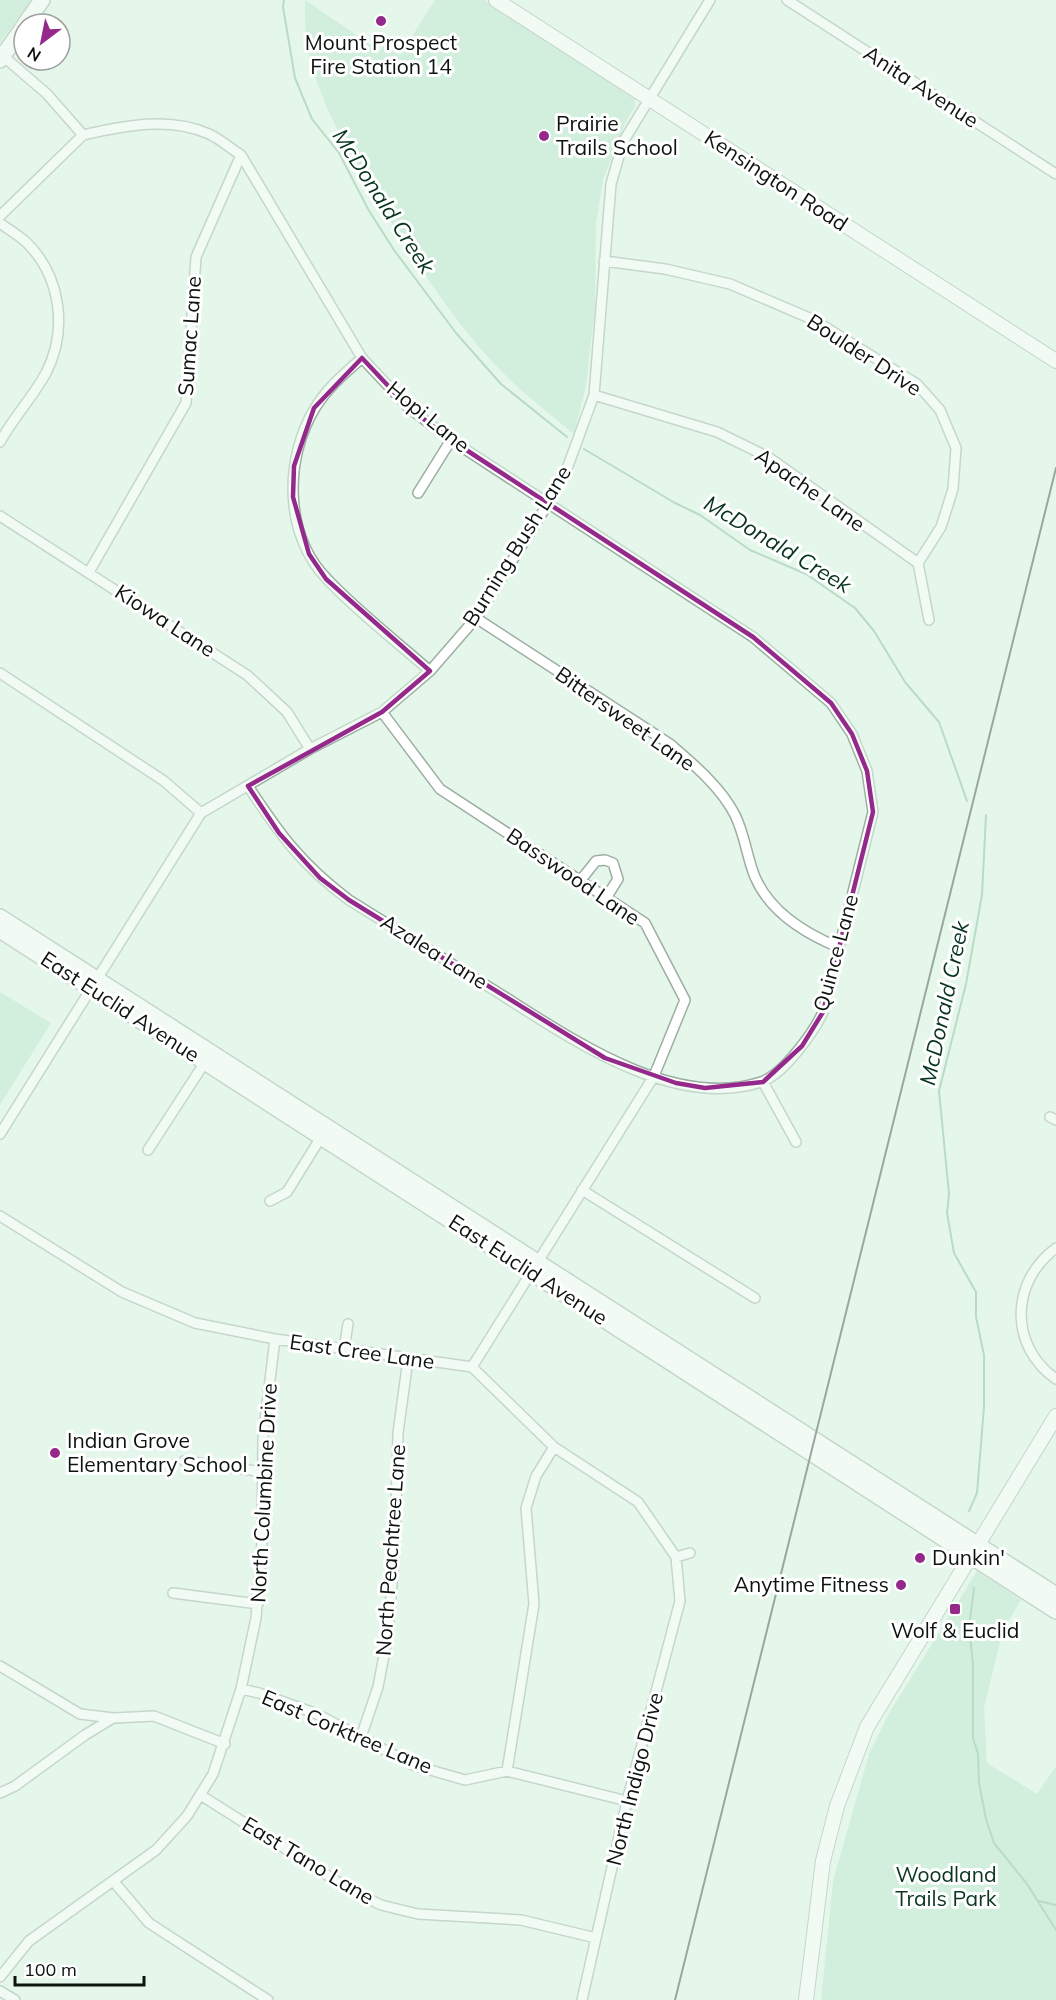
<svg xmlns="http://www.w3.org/2000/svg" width="1056" height="2000" font-family="Mulish,sans-serif">
	<style>
		.green { fill: #bbe3c9 }
		.lines { fill: none; stroke-linecap: round; stroke-linejoin: round }
		.stream { stroke: #85b898; stroke-width: 2 }
		.street-casing { stroke: #9daea3; stroke-width: 12 }
		.secondary-casing { stroke: #9daea3; stroke-width: 16 }
		.primary-casing { stroke: #9daea3; stroke-width: 18 }
		.street { stroke: #fff; stroke-width: 9 }
		.secondary { stroke: #fff; stroke-width: 14 }
		.primary { stroke: #fff; stroke-width: 15 }
		.rail { stroke: #3c453f; stroke-width: 2 }
		.marked { fill: none; stroke: #94298b; stroke-width: 4.5; stroke-linejoin: round }
		.poi-dot { fill: #94298b; stroke: #fff; stroke-width: 2 }
		.labels { text-anchor: middle; stroke-width: 6; stroke-linejoin: round; paint-order: stroke }
		.poi-label { font-size: 21px; fill: #0d130f; stroke: #fff; text-anchor: start }
		.street-label { font-size: 21px; fill: #0d130f; stroke: #fff }
		.park-label { font-size: 21px; fill: #0a351f; stroke: #fff }
		.water-label { font-size: 22px; font-style: italic; fill: #08341e; stroke: #fff }
	</style>
	<rect width="100%" height="100%" fill="#e5f7eb"/>
	<path class="green" d="M 0,0 L 31,0 L 0,43 Z
		M 305,0 L 380,51 L 384,45 L 400,55 L 435,0 L 484,0 L 635,99 L 635,107 L 625,123 L 603,180 L 596,224 L 595,308 L 586,386 L 574,434 C 552,416 529,398 508,378 C 459,330 422,271 386,214 C 357,166 326,117 311,63 C 305,43 305,21 305,0 Z
		M 0,992 L 51,1023 L 0,1105 Z
		M 977,1571 L 1021,1600 L 1003,1630 L 984,1708 L 987,1763 L 1037,1794 L 1056,1766 L 1056,2000 L 821,2000 L 833,1881 L 869,1754 L 888,1715 Z"/>
	<g class="lines">
		<path class="stream" d="M 284,0 L 283,7 L 295,78 L 312,119 L 339,153 L 368,209 L 394,250 L 456,333 L 501,384 L 567,437
			M 584,449 L 675,503 L 700,515 L 750,550 L 806,574 L 855,608 L 874,631 L 905,682 L 939,722 L 967,801
			M 969,1511 L 977,1493 L 984,1407 L 984,1355 L 976,1317 L 976,1292 L 954,1253 L 947,1213 L 949,1194 L 939,1091 L 966,984 L 982,895 L 986,815
			M 974,1588 L 969,1628 L 973,1664 L 973,1738 L 978,1754 L 979,1783 L 986,1819 L 994,1843 L 1027,1884 L 1056,1930
			M 1039,1901 L 1056,1905"/>
		<g class="street-casing">
			<path id="street" d="M 787,0 L 1056,174
				M 3,56 L 47,94 L 83,135 C 124,126 169,116 209,134 C 220,139 230,148 241,155 L 362,358 L 408,407 L 451,440 L 753,637 L 831,703 L 852,734 L 867,771 L 873,812 L 823,1012 C 814,1032 783,1075 761,1082 C 669,1112 562,1032 489,987 C 442,958 396,929 349,900 C 302,865 280,835 248,786
				M 0,216 L 83,135
				M 0,223 C 8,229 18,235 26,242 C 61,276 68,330 46,373 C 33,397 13,418 0,442
				M 604,261 L 665,269 L 730,284 L 814,320 L 917,384 L 940,410 L 956,448 L 953,489 L 941,527 L 918,563 L 929,620
				M 362,358 C 345,373 327,388 315,408 C 284,459 284,535 327,579 C 358,612 396,641 430,671
				M 594,395 L 717,432 L 768,457 L 918,563
				M 418,493 L 451,440
				M 0,516 L 247,675 L 287,712 L 310,749
				M 89,572 L 186,403 L 196,257 L 241,155
				M 476,618 L 670,744 C 693,764 721,787 735,815 C 745,835 747,858 755,877 C 770,912 804,933 838,947
				M 0,673 L 164,781 L 201,813
				M 382,712 L 440,789 L 645,923 L 685,1000 L 654,1076 L 472,1367
				M 580,881 L 596,861 L 605,860 L 613,863 L 618,879 L 606,898
				M 763,1082 L 796,1142
				M 1050,1117 L 1056,1120
				M 0,1134 L 201,813 L 310,749 L 382,712 L 430,671 L 476,618 L 549,502 L 568,466 L 594,395 L 611,184 L 623,142 L 710,0
				M 148,1150 L 207,1059
				M 582,1190 L 755,1298
				M 270,1201 L 287,1192 L 323,1134
				M 0,1216 L 122,1292 L 195,1323 L 275,1339 L 472,1367 L 554,1447 L 638,1502 L 676,1557 L 680,1601 L 627,1801 L 582,2000
				M 1056,1248 C 1010,1282 1009,1346 1056,1379
				M 344,1349 L 348,1324
				M 184,1461 L 263,1472
				M 676,1557 L 690,1553
				M 173,1593 L 258,1604
				M 0,1666 L 80,1714 L 113,1718 L 154,1716 L 225,1744
				M 241,1689 L 259,1693 L 317,1714 L 413,1765 L 465,1780 L 507,1771 L 627,1801
				M 361,1737 L 378,1687 L 388,1634 L 395,1545 L 398,1433 L 408,1359
				M 507,1771 L 534,1604 L 526,1508 L 536,1476 L 554,1447
				M 0,1793 L 15,1786 L 85,1735 L 113,1718
				M 202,1796 L 349,1889 L 381,1905 L 418,1914 L 521,1920 L 596,1938
				M 114,1882 L 149,1923 L 268,2000
				M 0,1977 L 29,1941 L 156,1850 L 187,1816 L 213,1774 L 241,1689 L 256,1618 L 262,1542 L 263,1437 L 275,1339
				M 0,1991 L 15,2000"/>
		</g>
		<g class="secondary-casing">
			<path id="secondary" d="M 496,0 L 1056,361
				M 806,2000 L 823,1861 L 837,1806 L 867,1727 L 1056,1416"/>
		</g>
		<g class="primary-casing">
			<path id="primary" d="M 25,24 L 42,0
				M 0,60 L 24,26
				M 0,917 L 1056,1595
				M 0,930 L 1056,1611"/>
		</g>
		<use href="#street" class="street"/>
		<use href="#secondary" class="secondary"/>
		<use href="#primary" class="primary"/>
		<path class="rail" d="M 675,2000 L 1056,468"/>
	</g>
	<path d="M0 0H1056V2000H0ZM 362,358 L 408,407 L 451,440 L 753,637 L 831,703 L 852,734 L 867,771 L 873,812 L 823,1012 L 802,1046 L 763,1082 L 705,1088 L 676,1083 L 605,1058 L 349,900 L 320,878 L 279,833 L 248,786 L 382,712 L 430,671 L 326,579 L 309,554 L 293,497 L 294,466 L 314,408 Z" fill="#e5f7eb" fill-opacity=".55" fill-rule="evenodd"/>
	<path class="marked" d="M 362,358 L 408,407 L 451,440 L 753,637 L 831,703 L 852,734 L 867,771 L 873,812 L 823,1012 L 802,1046 L 763,1082 L 705,1088 L 676,1083 L 605,1058 L 349,900 L 320,878 L 279,833 L 248,786 L 382,712 L 430,671 L 326,579 L 309,554 L 293,497 L 294,466 L 314,408 Z"/>
	<g class="poi-dot">
		<circle cx="381" cy="21" r="6"/>
		<circle cx="544" cy="136" r="6"/>
		<circle cx="55" cy="1453" r="6"/>
		<circle cx="920" cy="1558" r="6"/>
		<circle cx="901" cy="1585" r="6"/>
		<rect x="949" y="1603" width="12" height="12" rx="3"/>
	</g>
	<g class="labels">
		<g class="poi-label">
			<text x="381" y="50" text-anchor="middle">Mount Prospect<tspan x="381" dy="24">Fire Station 14</tspan></text>
			<text x="556" y="131">Prairie<tspan x="556" dy="24">Trails School</tspan></text>
			<text x="67" y="1448">Indian Grove<tspan x="67" dy="24">Elementary School</tspan></text>
			<text x="932" y="1565">Dunkin'</text>
			<text x="889" y="1592" text-anchor="end">Anytime Fitness</text>
			<text x="955" y="1638" text-anchor="middle">Wolf &amp; Euclid</text>
		</g>
		<g class="street-label">
			<text transform="translate(921 87) rotate(33)" y="7">Anita Avenue</text>
			<text transform="translate(776 181) rotate(33)" y="7">Kensington Road</text>
			<text transform="translate(190 336) rotate(-86)" y="7">Sumac Lane</text>
			<text transform="translate(864 355) rotate(33)" y="7">Boulder Drive</text>
			<text transform="translate(428 417) rotate(39)" y="7">Hopi Lane</text>
			<text transform="translate(810 490) rotate(35)" y="7">Apache Lane</text>
			<text transform="translate(517 546) rotate(-58)" y="7">Burning Bush Lane</text>
			<text transform="translate(165 621) rotate(33)" y="7">Kiowa Lane</text>
			<text transform="translate(625 719) rotate(35)" y="7">Bittersweet Lane</text>
			<text transform="translate(573 877) rotate(34)" y="7">Basswood Lane</text>
			<text transform="translate(434 952) rotate(32)" y="7">Azalea Lane</text>
			<text transform="translate(836 953) rotate(-75)" y="7">Quince Lane</text>
			<text transform="translate(120 1007) rotate(33)" y="7">East Euclid Avenue</text>
			<text transform="translate(528 1270) rotate(33)" y="7">East Euclid Avenue</text>
			<text transform="translate(362 1352) rotate(8)" y="7">East Cree Lane</text>
			<text transform="translate(264 1493) rotate(-87)" y="7">North Columbine Drive</text>
			<text transform="translate(391 1550) rotate(-86)" y="7">North Peachtree Lane</text>
			<text transform="translate(347 1732) rotate(23)" y="7">East Corktree Lane</text>
			<text transform="translate(635 1779) rotate(-76)" y="7">North Indigo Drive</text>
			<text transform="translate(308 1861) rotate(31)" y="7">East Tano Lane</text>
		</g>
		<g class="park-label">
			<text x="946" y="1882">Woodland<tspan x="946" dy="24">Trails Park</tspan></text>
		</g>
		<g class="water-label">
			<text transform="translate(384 201) rotate(57)" y="8">McDonald Creek</text>
			<text transform="translate(778 544) rotate(31)" y="8">McDonald Creek</text>
			<text transform="translate(944 1003) rotate(-78)" y="8">McDonald Creek</text>
		</g>
	</g>
	<g transform="translate(42 42) rotate(212)"><circle r="28" fill="#ffffff" stroke="#9ea19f" stroke-width="1.5"/>
	<path d="M0-4.5L10 22L0 15L-10 22Z" fill="#94298b"/>
	<text y="-9" font-size="16" font-weight="bold" text-anchor="middle" fill="#0d130f">N</text>
	</g>
	<path d="M15 1976v9h129v-9" fill="none" stroke="#0d130f" stroke-width="3"/>
	<text x="24" y="1976" font-size="18" fill="#0d130f" stroke="#ffffff" stroke-width="4.5" paint-order="stroke">100 m</text>
</svg>
